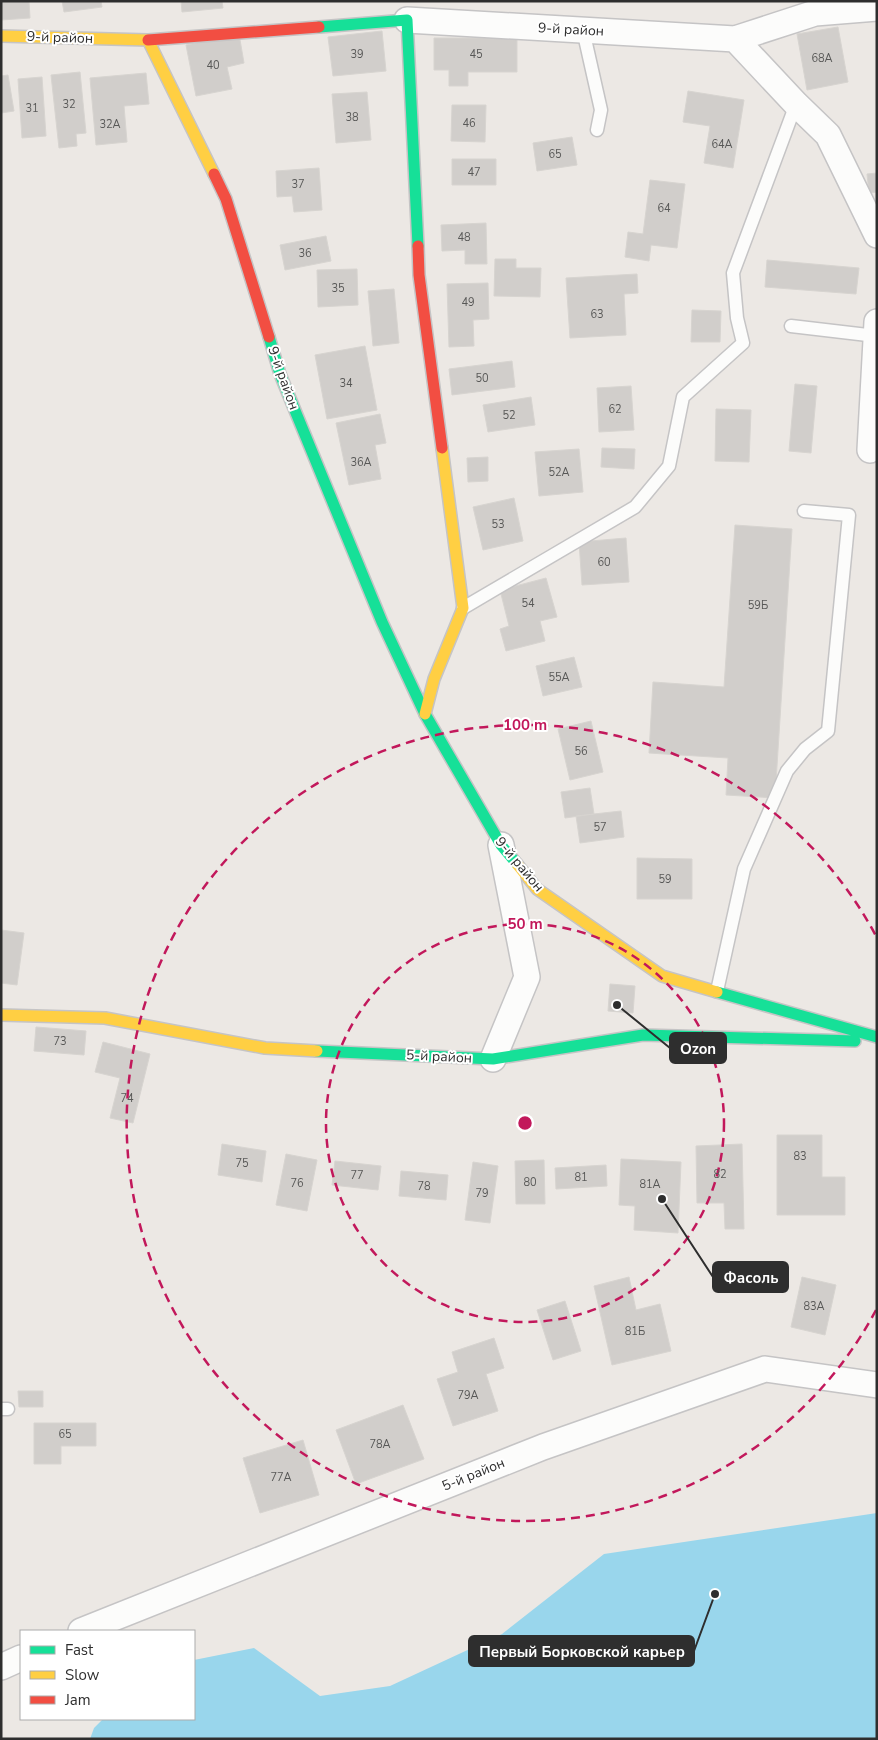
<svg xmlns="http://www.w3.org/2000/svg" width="878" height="1740" font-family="'Nunito Sans',sans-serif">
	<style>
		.water { fill: #99d6ec }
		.building { fill: #d1cecb; stroke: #d7d4d0 }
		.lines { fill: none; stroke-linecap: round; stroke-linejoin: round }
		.lane-casing { stroke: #c5c4c5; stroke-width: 15 }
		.street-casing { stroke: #c5c4c5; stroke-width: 28 }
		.fast-casing { stroke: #c5c4c5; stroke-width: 14 }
		.slow-casing { stroke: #c5c4c5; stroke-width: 14 }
		.jam-casing { stroke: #c5c4c5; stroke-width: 14 }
		.lane { stroke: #fcfcfb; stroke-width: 12 }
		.street { stroke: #fcfcfb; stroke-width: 25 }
		.fast { stroke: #16e098; stroke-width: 11 }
		.slow { stroke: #ffcf43; stroke-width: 11 }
		.jam { stroke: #f24e42; stroke-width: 11 }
		.ring { fill: none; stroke: #c2185b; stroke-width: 2.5; stroke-dasharray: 9 6 }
		.labels { text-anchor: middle; stroke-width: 4; stroke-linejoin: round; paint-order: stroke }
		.number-label { font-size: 11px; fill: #585857 }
		.street-label { font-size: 14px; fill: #2e2e2e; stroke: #fff }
		.centre { fill: #c2185b; stroke: #fff; stroke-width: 2.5 }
		.ring-label { font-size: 15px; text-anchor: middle; font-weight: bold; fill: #c2185b; stroke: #fff; stroke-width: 4; stroke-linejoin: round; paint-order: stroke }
		.leader { fill: none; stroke: #2e2e2e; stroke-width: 2 }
		.callout-dot { fill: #2e2e2e; stroke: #fff; stroke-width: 2 }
		.callout { fill: #2e2e2e; stroke: #2e2e2e; stroke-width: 2 }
		.callout-label { font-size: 15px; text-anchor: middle; font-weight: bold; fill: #fff }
	</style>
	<rect width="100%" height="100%" fill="#ece8e4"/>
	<path class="water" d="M 877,1513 L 877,1739 L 90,1739 L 94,1728 L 103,1719 L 194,1719 L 194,1660 L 254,1648 L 320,1696 L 390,1686 L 502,1634 L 604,1554 Z"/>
	<path class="building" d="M 1,1 L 29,1 L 30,18 L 1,20 Z
		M 62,1 L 101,1 L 102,7 L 64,12 Z
		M 181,1 L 222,1 L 223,8 L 182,12 Z
		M 838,27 L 848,82 L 807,90 L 797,34 Z
		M 382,31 L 386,71 L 333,76 L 328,37 Z
		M 239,34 L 244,63 L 227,67 L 232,89 L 196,96 L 186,45 Z
		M 434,38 L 517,38 L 517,72 L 468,72 L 468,86 L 449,86 L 449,70 L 434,70 Z
		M 80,72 L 86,133 L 76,134 L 77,146 L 59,148 L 51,75 Z
		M 146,73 L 149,104 L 124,106 L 127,142 L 96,145 L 90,78 Z
		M 8,75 L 14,111 L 1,113 L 1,76 Z
		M 42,77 L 46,136 L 22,138 L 18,79 Z
		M 688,91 L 744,100 L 733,168 L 704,163 L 710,126 L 683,122 Z
		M 367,92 L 371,140 L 336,143 L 332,94 Z
		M 452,105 L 486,105 L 485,142 L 451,141 Z
		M 572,137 L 577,165 L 537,171 L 533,143 Z
		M 452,159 L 496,159 L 496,185 L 452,185 Z
		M 319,168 L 322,210 L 294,212 L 292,196 L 277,197 L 276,171 Z
		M 877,173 L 877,192 L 869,193 L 867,174 Z
		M 650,180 L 685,184 L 677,248 L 651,245 L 649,261 L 625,257 L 628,232 L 643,234 Z
		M 486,223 L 487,264 L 465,264 L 465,250 L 442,251 L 441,225 Z
		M 326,236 L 331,261 L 285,270 L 280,245 Z
		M 495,259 L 516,259 L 516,268 L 541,268 L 540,297 L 494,296 Z
		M 767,260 L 859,268 L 856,294 L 765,287 Z
		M 357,269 L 358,305 L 318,307 L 317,270 Z
		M 637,274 L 638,293 L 624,294 L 626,335 L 570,338 L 566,278 Z
		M 488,283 L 489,319 L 473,320 L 474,346 L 449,347 L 447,284 Z
		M 394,289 L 399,343 L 373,346 L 368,291 Z
		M 692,310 L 721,311 L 720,342 L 691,342 Z
		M 365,346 L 377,410 L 327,419 L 315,355 Z
		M 512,361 L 515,387 L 452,395 L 449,369 Z
		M 795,384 L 817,386 L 811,453 L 789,451 Z
		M 631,386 L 634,430 L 599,432 L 597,388 Z
		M 531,397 L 535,425 L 488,432 L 483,405 Z
		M 716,409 L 751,410 L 749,462 L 715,461 Z
		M 380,414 L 386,443 L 375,445 L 381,479 L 349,485 L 336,423 Z
		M 602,448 L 635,449 L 634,469 L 601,467 Z
		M 579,449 L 583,492 L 539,496 L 535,452 Z
		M 488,457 L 488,481 L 468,482 L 467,458 Z
		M 514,498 L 523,541 L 483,550 L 473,507 Z
		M 735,525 L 792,529 L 775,798 L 726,795 L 728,758 L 649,753 L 653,682 L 724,687 Z
		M 626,538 L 629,582 L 582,585 L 579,542 Z
		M 546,578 L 557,617 L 540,621 L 545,641 L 506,651 L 500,629 L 509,626 L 500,590 Z
		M 574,657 L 582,687 L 543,696 L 536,666 Z
		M 591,721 L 603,772 L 570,780 L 558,729 Z
		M 590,788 L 594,814 L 565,818 L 561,792 Z
		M 621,811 L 624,837 L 580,843 L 576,816 Z
		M 637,858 L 692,859 L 692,899 L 637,899 Z
		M 1,930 L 24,933 L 17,985 L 1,983 Z
		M 610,984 L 635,986 L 633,1013 L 608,1011 Z
		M 36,1027 L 86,1031 L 84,1055 L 34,1051 Z
		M 103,1042 L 150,1054 L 133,1123 L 110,1118 L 120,1078 L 95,1072 Z
		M 777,1135 L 822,1135 L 822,1177 L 845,1177 L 845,1215 L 777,1215 Z
		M 222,1144 L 266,1151 L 262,1182 L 218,1175 Z
		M 742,1144 L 744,1229 L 725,1229 L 724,1203 L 697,1203 L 696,1146 Z
		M 286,1154 L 317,1160 L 307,1211 L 276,1205 Z
		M 621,1159 L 681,1162 L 678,1233 L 634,1230 L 635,1206 L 619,1205 Z
		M 544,1160 L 545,1204 L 516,1204 L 515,1161 Z
		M 335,1161 L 381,1166 L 378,1190 L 332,1185 Z
		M 473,1162 L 498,1166 L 490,1223 L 465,1220 Z
		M 606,1165 L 607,1186 L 556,1189 L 555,1168 Z
		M 401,1171 L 448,1175 L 446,1200 L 399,1196 Z
		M 629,1277 L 636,1310 L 660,1304 L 671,1351 L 612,1365 L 594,1286 Z
		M 802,1277 L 836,1285 L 825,1335 L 791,1327 Z
		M 565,1301 L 581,1351 L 553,1360 L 537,1310 Z
		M 494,1338 L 504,1368 L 486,1374 L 498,1411 L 453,1426 L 437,1379 L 458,1372 L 452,1352 Z
		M 18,1391 L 43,1391 L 43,1407 L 19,1407 Z
		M 403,1405 L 424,1459 L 356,1484 L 336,1430 Z
		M 34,1423 L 96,1423 L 96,1446 L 61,1446 L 61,1464 L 34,1464 Z
		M 303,1440 L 319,1495 L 260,1513 L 243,1458 Z"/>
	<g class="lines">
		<g class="lane-casing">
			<path id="lane" d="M 583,30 L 601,110 L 597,130
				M 791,326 L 876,336
				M 463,608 L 635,507 L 669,466 L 683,397 L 743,343 L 737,318 L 733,273 L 796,104
				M 717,991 L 744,869 L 787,771 L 805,749 L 828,731 L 849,515 L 804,511
				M 1,1409 L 8,1409"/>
		</g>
		<g class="street-casing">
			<path id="street" d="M 407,20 L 735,39 L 796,104 L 828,135 L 877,235
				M 735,39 L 815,13 L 877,8
				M 870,450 L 877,322
				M 493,1059 L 527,977 L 501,845
				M 81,1631 L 543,1447 L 765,1369 L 877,1385
				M 1,1667 L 21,1658"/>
		</g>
		<g class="fast-casing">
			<path id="fast" d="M 319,27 L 407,20 L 418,246
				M 269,337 L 280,374 L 382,622 L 425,714 L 501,845 L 517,864
				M 717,992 L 877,1037
				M 317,1051 L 493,1059 L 643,1035 L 855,1041"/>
		</g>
		<g class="slow-casing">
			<path id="slow" d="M 1,36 L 148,40 L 214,174
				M 425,714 L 434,679 L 463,608 L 442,448
				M 517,864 L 537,889 L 662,976 L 717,992
				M 1,1015 L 105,1018 L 265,1048 L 317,1051"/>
		</g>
		<g class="jam-casing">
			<path id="jam" d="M 148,40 L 319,27
				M 214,174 L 226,199 L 269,337
				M 418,246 L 419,275 L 442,448"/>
		</g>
		<use href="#lane" class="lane"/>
		<use href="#street" class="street"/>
		<use href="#fast" class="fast"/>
		<use href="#slow" class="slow"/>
		<use href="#jam" class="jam"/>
	</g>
	<g class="ring">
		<circle cx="525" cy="1123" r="199"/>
		<path d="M876 1310A398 398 0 1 1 876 936"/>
	</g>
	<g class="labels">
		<g class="number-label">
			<text x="357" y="58">39</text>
			<text x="476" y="58">45</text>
			<text x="822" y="62">68А</text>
			<text x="213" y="69">40</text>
			<text x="69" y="108">32</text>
			<text x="32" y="112">31</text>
			<text x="352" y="121">38</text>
			<text x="469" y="127">46</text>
			<text x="110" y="128">32А</text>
			<text x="722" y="148">64А</text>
			<text x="555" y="158">65</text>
			<text x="474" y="176">47</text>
			<text x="298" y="188">37</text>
			<text x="664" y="212">64</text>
			<text x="464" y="241">48</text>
			<text x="305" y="257">36</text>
			<text x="338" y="292">35</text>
			<text x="468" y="306">49</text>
			<text x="597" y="318">63</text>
			<text x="482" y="382">50</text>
			<text x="346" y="387">34</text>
			<text x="615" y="413">62</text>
			<text x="509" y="419">52</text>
			<text x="361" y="466">36А</text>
			<text x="559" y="476">52А</text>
			<text x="498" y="528">53</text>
			<text x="604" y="566">60</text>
			<text x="528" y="607">54</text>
			<text x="758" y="609">59Б</text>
			<text x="559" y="681">55А</text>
			<text x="581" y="755">56</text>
			<text x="600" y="831">57</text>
			<text x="665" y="883">59</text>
			<text x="60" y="1045">73</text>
			<text x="127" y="1102">74</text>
			<text x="800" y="1160">83</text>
			<text x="242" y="1167">75</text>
			<text x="720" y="1178">82</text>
			<text x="357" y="1179">77</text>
			<text x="581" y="1181">81</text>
			<text x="530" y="1186">80</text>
			<text x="297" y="1187">76</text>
			<text x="650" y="1188">81А</text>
			<text x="424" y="1190">78</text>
			<text x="482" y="1197">79</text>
			<text x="814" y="1310">83А</text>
			<text x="635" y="1335">81Б</text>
			<text x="468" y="1399">79А</text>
			<text x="65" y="1438">65</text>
			<text x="380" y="1448">78А</text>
			<text x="281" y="1481">77А</text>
		</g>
		<g class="street-label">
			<text transform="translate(571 29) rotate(3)" y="5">9-й район</text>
			<text transform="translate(60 37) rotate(2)" y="5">9-й район</text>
			<text transform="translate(284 378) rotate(70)" y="5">9-й район</text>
			<text transform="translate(520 864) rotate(50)" y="5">9-й район</text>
			<text transform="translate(439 1056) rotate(3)" y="5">5-й район</text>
			<text transform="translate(473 1474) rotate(-22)" y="5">5-й район</text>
		</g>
	</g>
	<circle cx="525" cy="1123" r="8" class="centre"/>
	<g class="ring-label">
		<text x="525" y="730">100 m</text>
		<text x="525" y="929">50 m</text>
	</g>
	<path class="leader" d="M617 1005L670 1048M662 1199L713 1277M715 1594L694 1651"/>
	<g class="callout-dot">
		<circle cx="617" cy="1005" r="5"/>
		<circle cx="662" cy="1199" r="5"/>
		<circle cx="715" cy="1594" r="5"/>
	</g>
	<g class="callout">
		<rect x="670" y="1033" width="56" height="30" rx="5"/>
		<rect x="713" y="1262" width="75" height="30" rx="5"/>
		<rect x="469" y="1636" width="225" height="30" rx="5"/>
	</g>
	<g class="callout-label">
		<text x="698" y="1054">Ozon</text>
		<text x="751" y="1283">Фасоль</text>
		<text x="582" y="1657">Первый Борковской карьер</text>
	</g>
	<rect width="878" height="1740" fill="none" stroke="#2e2e2e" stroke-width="5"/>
	<rect x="20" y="1630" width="175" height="90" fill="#ffffff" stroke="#ababab"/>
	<rect x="30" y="1646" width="25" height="8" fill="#16e098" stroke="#ababab"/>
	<text x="65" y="1655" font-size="15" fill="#2e2e2e">Fast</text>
	<rect x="30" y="1671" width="25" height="8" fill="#ffcf43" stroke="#ababab"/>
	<text x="65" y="1680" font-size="15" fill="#2e2e2e">Slow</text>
	<rect x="30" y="1696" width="25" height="8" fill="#f24e42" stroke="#ababab"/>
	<text x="65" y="1705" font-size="15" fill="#2e2e2e">Jam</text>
</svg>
